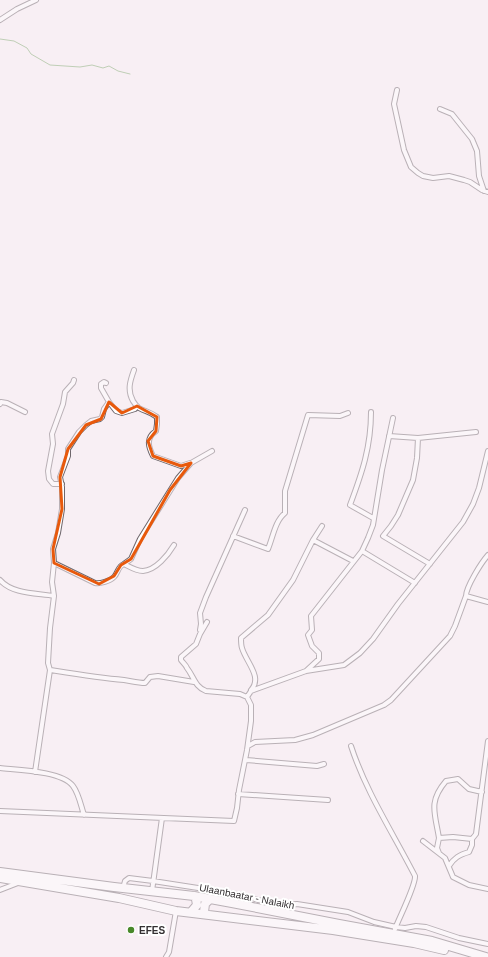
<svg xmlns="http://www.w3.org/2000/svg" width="488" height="957" font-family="Helvetica,sans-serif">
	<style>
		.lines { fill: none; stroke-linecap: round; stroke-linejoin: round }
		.stream { stroke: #7ba76a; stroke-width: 1 }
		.street-casing { stroke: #6e666b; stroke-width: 6 }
		.highway-casing { stroke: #6e666b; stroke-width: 10 }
		.street { stroke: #fff; stroke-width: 4 }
		.highway { stroke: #fff; stroke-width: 8 }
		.marked { fill: none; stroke: #e8590c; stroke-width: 3; stroke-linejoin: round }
		.poi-dot { fill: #488829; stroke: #fff; stroke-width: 1.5 }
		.labels { text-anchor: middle; stroke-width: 4; stroke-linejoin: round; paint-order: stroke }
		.street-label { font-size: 10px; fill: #343032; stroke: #fff }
		.poi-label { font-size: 10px; font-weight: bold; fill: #343032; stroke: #fff; text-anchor: start }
	</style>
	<rect width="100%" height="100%" fill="#f8eff4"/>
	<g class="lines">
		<path class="stream" d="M 0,39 L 14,41 L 27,48 L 31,54 L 50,65 L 80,67 L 92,65 L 103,68 L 109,66 L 118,71 L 130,74"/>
		<g class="street-casing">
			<path id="street" d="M 0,20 L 17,9 L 36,0
				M 397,90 L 394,104 L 404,150 L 411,167 L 418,173 L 423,176 L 433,178 L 449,176 L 464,180 L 470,182 L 482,190 L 488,192
				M 440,109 L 452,114 L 472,139 L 477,151 L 479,176 L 484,191
				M 134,370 C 130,381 127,390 133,401 C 135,404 137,407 139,408 C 146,412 149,411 157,417 L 157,424 L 156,431 C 146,438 148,446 153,456 L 181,466 L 190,463
				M 109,402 L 116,411 L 122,413 L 135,409 L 137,406
				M 0,404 L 1,402 L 7,403 L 25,412
				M 371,412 C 371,447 362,473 350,505 L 373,518
				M 389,436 L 418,438 L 476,432
				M 418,438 L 417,458 L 413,480 L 398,515 L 391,526 L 383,536 L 430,564
				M 62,484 L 53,484 L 49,479 L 48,471 L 53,444 L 52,434 L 63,404 L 65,392 L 73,383 L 74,380
				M 322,526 L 313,540 L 353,561
				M 233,536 L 268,549 C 273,537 275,521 285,513 L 285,491 L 308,415 L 340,416 L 348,413
				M 362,551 L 415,583
				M 54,563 L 95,583 C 100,584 110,581 114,577 C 118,573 118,566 124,564 C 130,567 136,571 143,571 C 156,570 168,555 174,545
				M 124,564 L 131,559 L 140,539 L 178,478 L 191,463 L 212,451
				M 0,580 C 12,594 36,593 54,596
				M 466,596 L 488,602
				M 200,630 L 201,624 L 200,613 L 206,597 L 245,510
				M 50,670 C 75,674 99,678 124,680 C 131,681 138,683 145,683 L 150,677 L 158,676 L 194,682
				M 306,671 L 319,659 L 319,653 L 312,646 L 308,635 L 312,630 L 311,616 L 362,551 L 368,538 L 373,525 L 382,470 L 393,418
				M 251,690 C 263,677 246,662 242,648 C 241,645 241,642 241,638 L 268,615 L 293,580 L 313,540
				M 247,697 L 251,691 L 306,671 L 344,665 L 360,653 L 373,639 L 398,604 L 463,522 L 473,504 L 479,488 L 488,451
				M 248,746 L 255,742 L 295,740 L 313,735 L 384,705 L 391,700 L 450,636 L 455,626 L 466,596 C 466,587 481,563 488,555
				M 351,746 C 366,792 393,833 415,876 C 416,885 399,918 395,929
				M 246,760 L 317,766 L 324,764
				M 0,768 C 18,770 62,771 73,786 C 79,794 81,806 84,815
				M 35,772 L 50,670 L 48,663 L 50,628 L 54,596 L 52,582 L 54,563 L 53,549 L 58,533 L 62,509 L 62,487 L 60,477 L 68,456 L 68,449 L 79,432 L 86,425 L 91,421 L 100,419 L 102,417 L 104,409 L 109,402 L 101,388 L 101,384 L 104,382 L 106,383
				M 238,794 L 328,800
				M 0,811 L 234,821 L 237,808 L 239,790 L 247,750 L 251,721 L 251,705 L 247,697 L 240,694 L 206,691 C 195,687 194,677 187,668 C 186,665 183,663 181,660 L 181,657 L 196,644 L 200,634 L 207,622
				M 439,838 C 435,813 428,802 446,781 L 458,779 L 469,789 L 482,792
				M 423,841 L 445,858 L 453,877 L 469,885 L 488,889
				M 439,853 L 437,848 L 439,838 L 453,837 L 472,839
				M 449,866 C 454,858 459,855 469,852 L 472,845 L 472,839 L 476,834 L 488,741
				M 123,888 L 125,881 L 129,878 L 153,881 L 243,895 L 258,900 L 285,905 L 297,904 L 348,912 L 374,922 L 396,927 L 405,928 L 416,926 L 426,927 L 459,938 L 488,944
				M 0,890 L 18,883
				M 152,891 L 162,818
				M 166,957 L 169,952 L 176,911"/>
		</g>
		<g class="highway-casing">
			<path id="highway" d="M 0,872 L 114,887 L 194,896 L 232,903 L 339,924 L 432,941 L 486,957
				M 0,878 L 119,898 L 176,911 L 333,930 L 414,943 L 444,950
				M 191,912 L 197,905 L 196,899 L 194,896
				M 206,914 L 204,912 L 205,904 L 210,899"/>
		</g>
		<use href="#street" class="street"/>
		<use href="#highway" class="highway"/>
	</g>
	<path d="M0 0H488V957H0ZM 109,402 L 122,413 L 137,406 L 157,417 L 156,431 L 148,441 L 153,456 L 181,466 L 191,463 L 170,490 L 131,559 L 121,565 L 114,576 L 99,584 L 54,563 L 53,549 L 62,509 L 60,477 L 68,449 L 86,425 L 101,419 Z" fill="#f8eff4" fill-opacity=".55" fill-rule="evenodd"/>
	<path class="marked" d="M 109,402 L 122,413 L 137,406 L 157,417 L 156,431 L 148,441 L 153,456 L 181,466 L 191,463 L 170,490 L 131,559 L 121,565 L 114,576 L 99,584 L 54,563 L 53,549 L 62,509 L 60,477 L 68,449 L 86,425 L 101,419 Z"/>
	<circle class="poi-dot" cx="131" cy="930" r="4"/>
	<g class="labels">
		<g class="street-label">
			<text transform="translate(247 896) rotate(11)" y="4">Ulaanbaatar - Nalaikh</text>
		</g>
		<g class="poi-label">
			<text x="139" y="934">EFES</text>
		</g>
	</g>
</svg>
